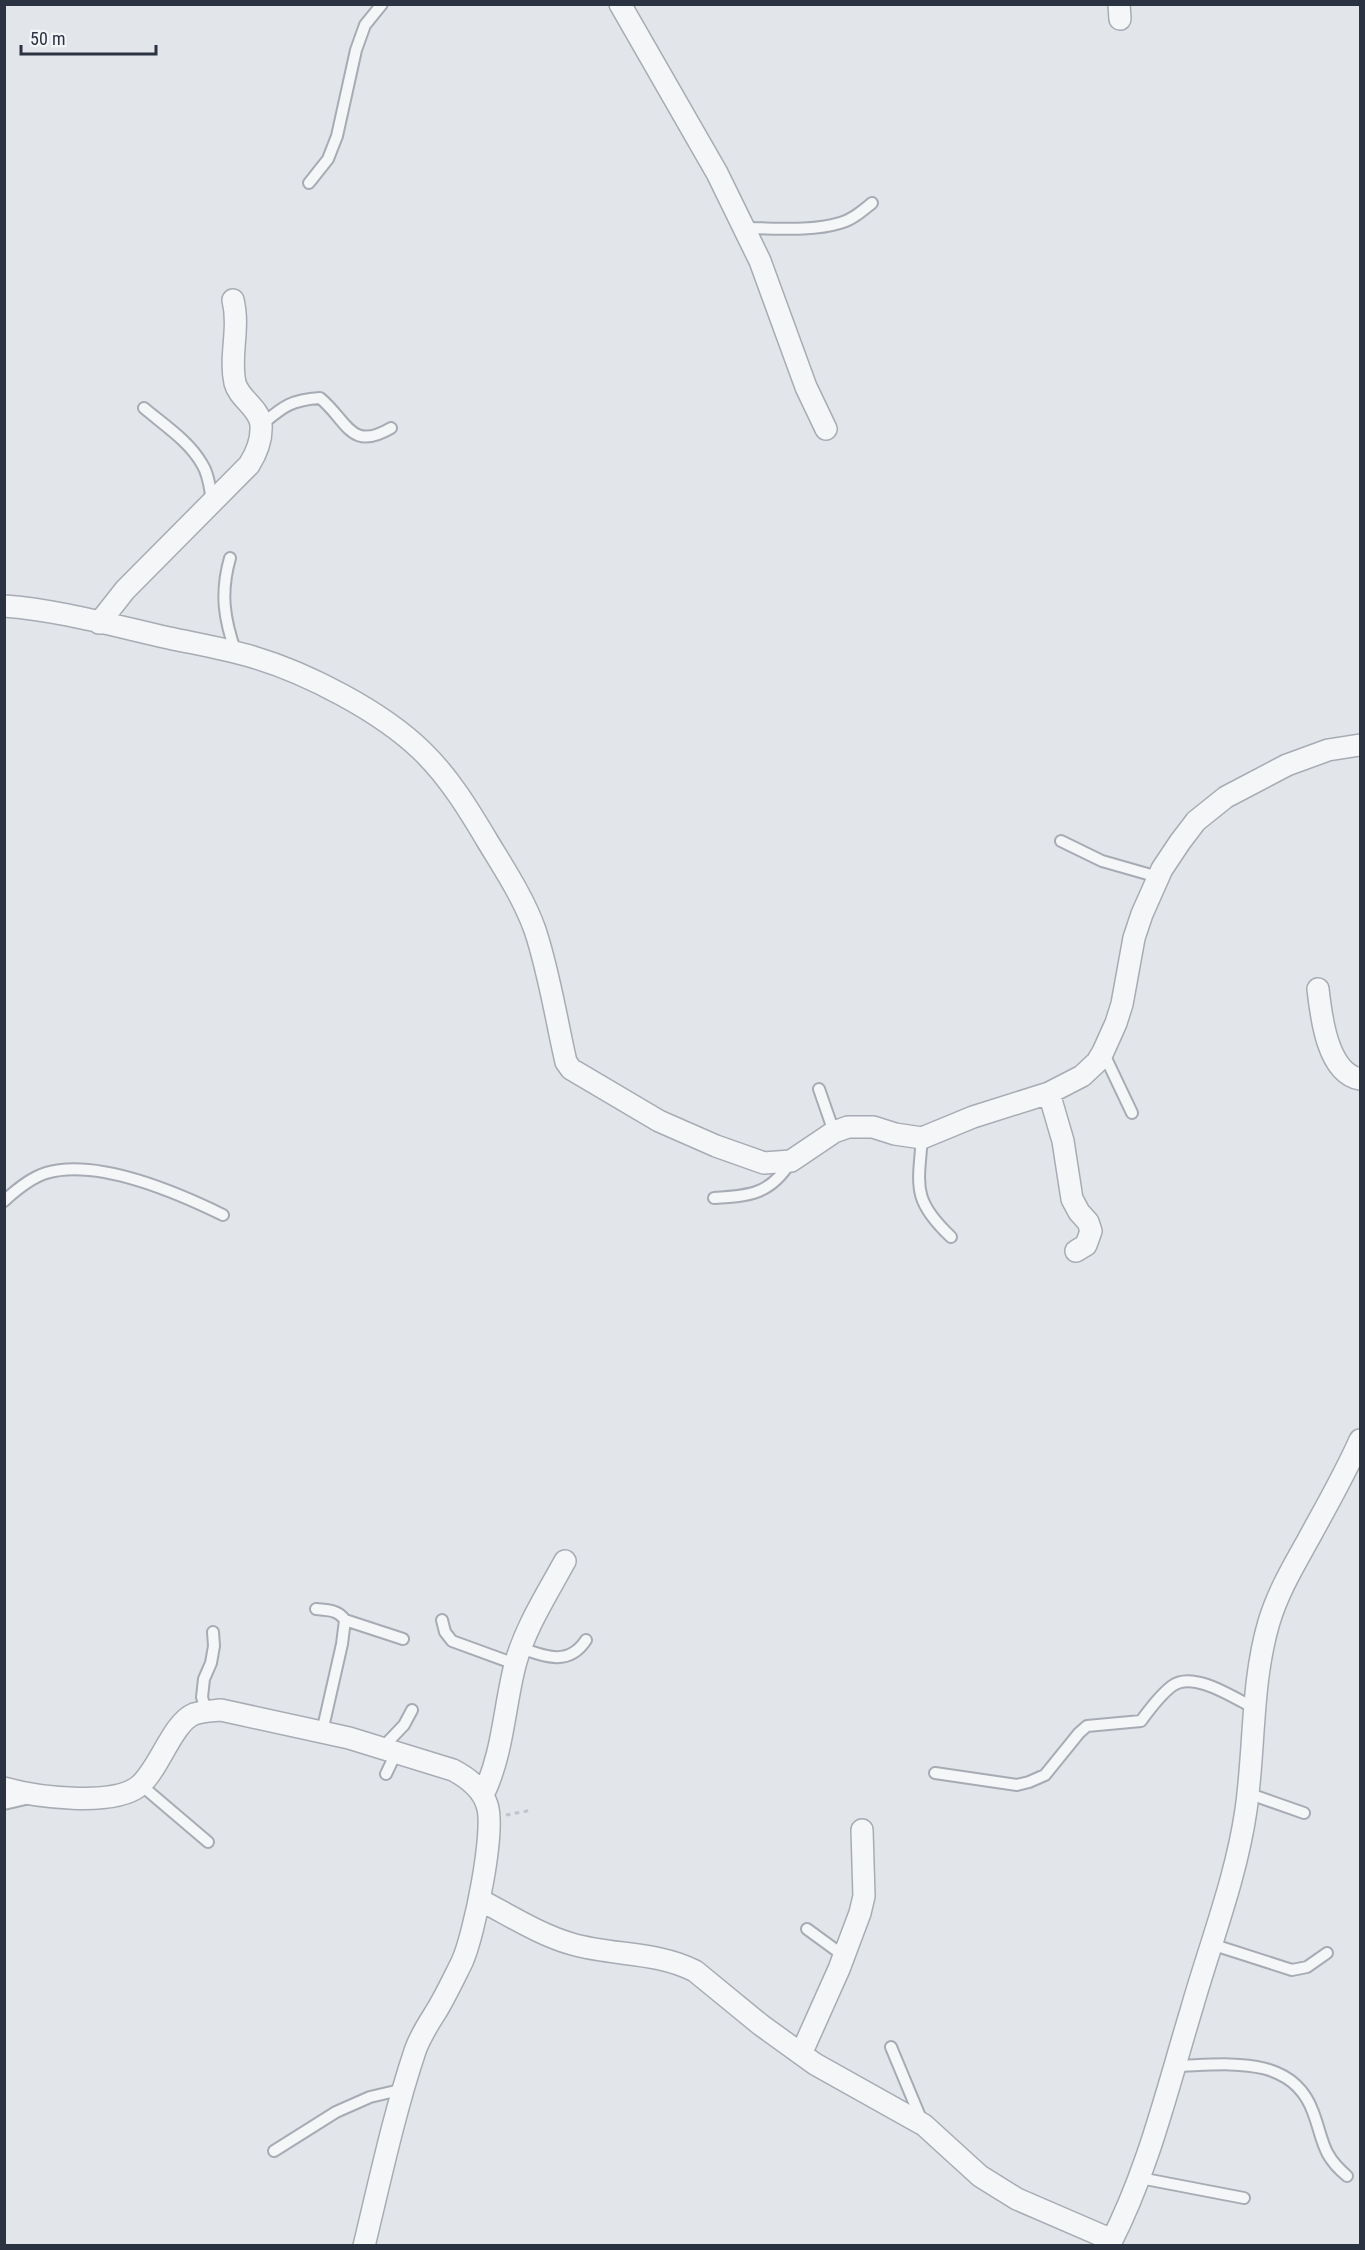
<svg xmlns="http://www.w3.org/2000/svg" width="1365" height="2250" font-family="'Roboto Condensed',sans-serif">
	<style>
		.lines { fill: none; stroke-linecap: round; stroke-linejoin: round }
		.service-casing { stroke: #a7acb4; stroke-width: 14 }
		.minor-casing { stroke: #a7acb4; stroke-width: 24 }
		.path { stroke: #c0c3c9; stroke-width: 3; stroke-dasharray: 4.5 4.5; stroke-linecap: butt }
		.service { stroke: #f5f6f8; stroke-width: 10 }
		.minor { stroke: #f5f6f8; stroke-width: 21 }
	</style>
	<rect width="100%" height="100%" fill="#e2e5ea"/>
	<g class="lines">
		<g class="service-casing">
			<path id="service" d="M 309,183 L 328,159 L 337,136 L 356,50 L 365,25 L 382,4
				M 744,228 C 775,228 810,232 840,223 C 852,220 862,211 872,203
				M 144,408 C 164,425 189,441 202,464 C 209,475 210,489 212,501
				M 261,425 C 283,407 290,400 320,398 C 348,421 350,452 391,428
				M 230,558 C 220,593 224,619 236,653
				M 1061,841 L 1102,861 L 1158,877
				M 1103,1052 L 1132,1113
				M 819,1089 L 834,1132
				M 922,1138 C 918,1187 912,1200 951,1237
				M 714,1198 C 750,1196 771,1194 791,1161
				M 4,1201 C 16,1190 30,1178 46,1173 C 97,1158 178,1193 223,1215
				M 316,1609 C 328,1610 338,1610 345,1620 L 342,1644 L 322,1732
				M 345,1620 L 403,1639
				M 442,1620 L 445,1632 L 452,1641 L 515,1664
				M 521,1648 C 546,1657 569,1666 586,1640
				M 206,1711 L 202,1697 L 204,1679 L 211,1663 L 214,1646 L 213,1632
				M 382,1748 L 404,1725 L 412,1710
				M 935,1773 L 1017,1785 L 1029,1782 L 1045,1775 L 1079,1733 L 1087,1726 L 1141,1721 C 1149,1710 1160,1695 1172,1686 C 1193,1670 1234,1698 1254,1708
				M 386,1774 L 396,1753
				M 141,1785 L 208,1842
				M 1247,1793 L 1304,1813
				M 4,1804 L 30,1798
				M 807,1929 L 844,1956
				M 1211,1944 L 1292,1970 L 1307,1967 L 1327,1953
				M 891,2047 L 921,2119
				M 1175,2066 C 1224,2065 1292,2053 1313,2112 C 1324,2141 1321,2154 1347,2176
				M 274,2151 L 336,2112 L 370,2097 L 404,2089
				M 1140,2178 L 1244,2198"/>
		</g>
		<g class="minor-casing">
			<path id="minor" d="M 620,4 L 717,173 L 760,261 L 806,387 L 826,429
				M 1119,4 L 1120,19
				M 4,606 C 59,610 115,626 169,638 C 197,644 226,649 253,657 C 307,673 381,711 422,751 C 449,777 469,810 488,842 C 505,870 524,899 535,930 C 549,972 556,1018 566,1062 L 571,1069 L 659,1121 L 716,1146 L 764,1163 L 791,1161 L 834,1132 L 848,1127 L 873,1127 L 895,1134 L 922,1138 L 973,1117 L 1049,1093 L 1082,1076 L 1097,1062 L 1103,1052 L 1116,1023 L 1122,1004 L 1134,938 L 1142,914 L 1162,869 L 1180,842 L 1196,821 L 1226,797 L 1287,765 L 1328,750 L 1360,745
				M 99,623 L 125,590 L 249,465 C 256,454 262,439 261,425 C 260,408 239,399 235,383 C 229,356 240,329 233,300
				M 1318,989 C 1321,1015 1327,1073 1360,1079
				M 1049,1093 L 1063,1141 L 1072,1199 L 1079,1212 L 1088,1222 L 1091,1231 L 1086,1245 L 1076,1251
				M 4,1788 C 35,1797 113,1807 139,1786 C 159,1770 172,1723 194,1714 C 203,1711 212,1711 221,1710 L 349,1738 L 453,1770 C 468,1778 482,1788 487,1805 C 496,1829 474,1936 462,1962 C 454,1978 446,1995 437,2010 C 429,2023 420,2036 415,2051 C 394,2114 380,2180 364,2246
				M 483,1795 C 503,1754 504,1708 515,1665 C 525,1628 547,1594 565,1561
				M 480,1900 C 509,1915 540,1935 572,1944 C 613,1956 656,1951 695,1971 L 761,2025 L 815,2064 L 924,2125 L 980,2176 L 1017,2199 L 1112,2240
				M 801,2054 L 839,1969 L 860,1913 L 864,1896 L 862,1830
				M 1109,2246 C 1148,2171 1167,2090 1191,2011 C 1210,1944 1236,1879 1246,1810 C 1255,1747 1251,1683 1269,1622 C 1278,1592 1293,1567 1308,1540 C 1326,1507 1345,1474 1360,1440"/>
		</g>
		<path class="path" d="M 506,1815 L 532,1810"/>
		<use href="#service" class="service"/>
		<use href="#minor" class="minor"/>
	</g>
	<rect width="1365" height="2250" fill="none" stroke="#2b3242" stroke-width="12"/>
	<path d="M21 45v9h135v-9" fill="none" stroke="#2b3242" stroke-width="3"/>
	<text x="30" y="45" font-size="18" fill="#2b3242" stroke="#f2f4f7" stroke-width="4.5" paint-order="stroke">50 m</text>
</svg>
